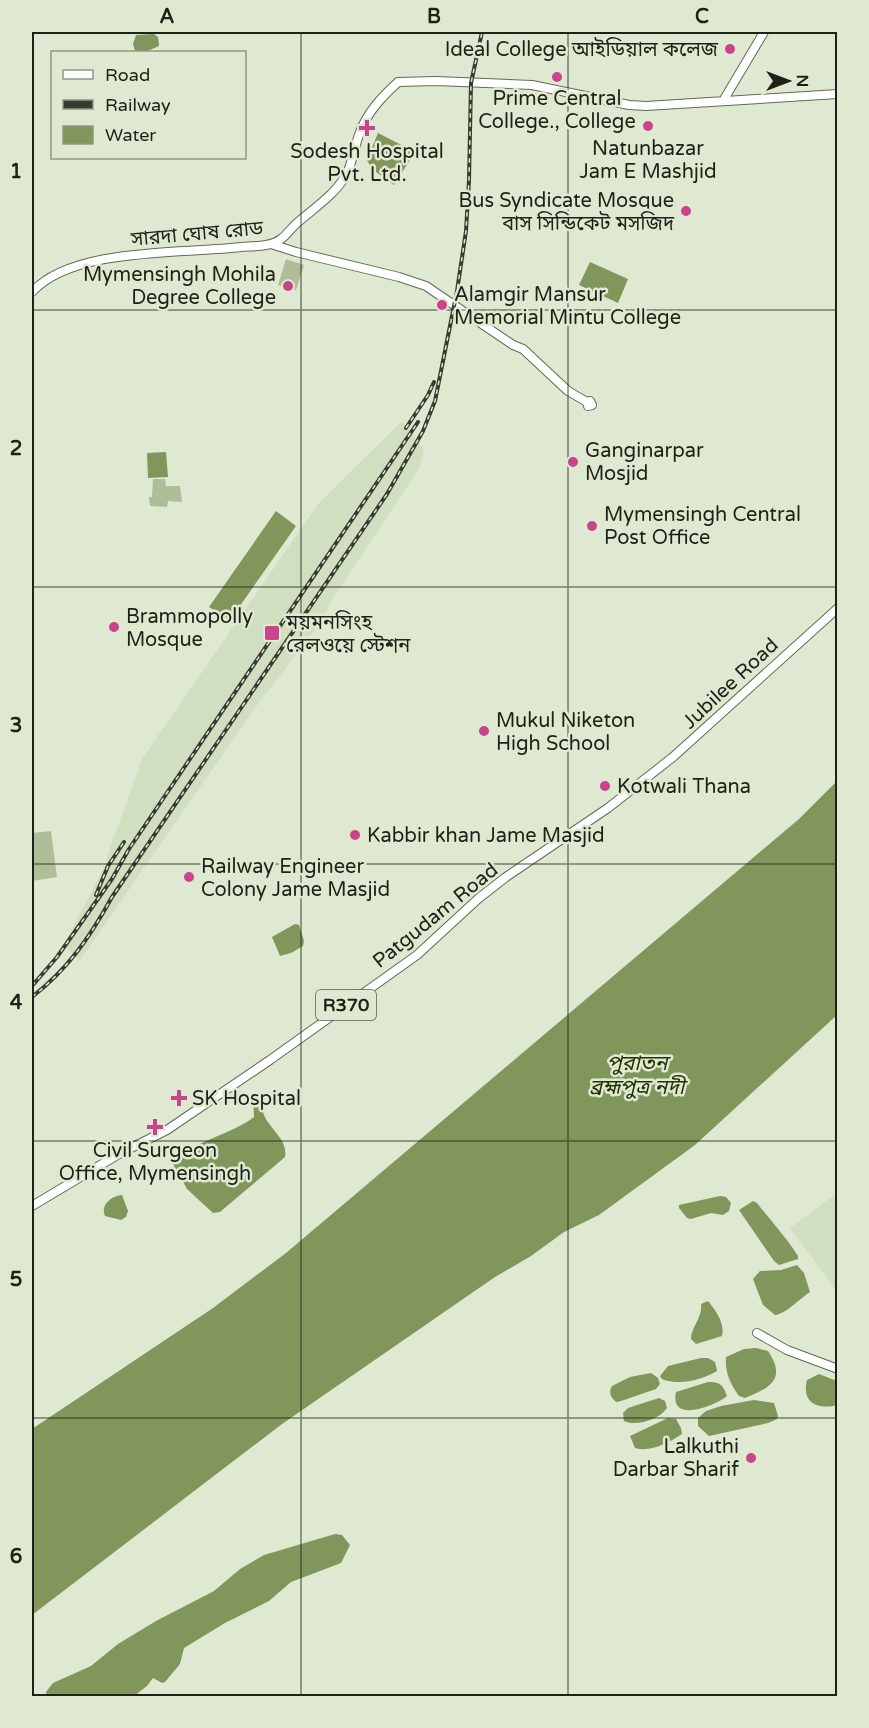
<svg xmlns="http://www.w3.org/2000/svg" width="869" height="1728" font-family="'Varela Round','Noto Sans Bengali',sans-serif">
	<style>
		.built { fill: #d2dec0 }
		.green { fill: #afbd98 }
		.water { fill: #81965a }
		.lines { fill: none; stroke-linecap: round; stroke-linejoin: round }
		.secondary-casing { stroke: #626a55; stroke-width: 10 }
		.primary-casing { stroke: #626a55; stroke-width: 10 }
		.secondary { stroke: #fff; stroke-width: 8 }
		.primary { stroke: #fff; stroke-width: 8 }
		.rail-casing { stroke: #373b30; stroke-width: 4 }
		.rail { stroke: #dfe8d0; stroke-width: 1.5; stroke-dasharray: 4.5; stroke-linecap: butt }
		.grid { fill: none; stroke: #1d2118; stroke-width: 1.5; stroke-opacity: 0.55 }
		.poi-dot { fill: #c8458c; stroke: #dfe8d0; stroke-width: 2 }
		.labels { text-anchor: middle; stroke-width: 5; stroke-linejoin: round; paint-order: stroke }
		.shield { fill: #dfe8d0; stroke: #575d4f; stroke-width: 1.5 }
		.shield-label { font-size: 18px; font-weight: bold; fill: #1d2118 }
		.poi-label { font-size: 20px; fill: #1d2118; stroke: #dfe8d0; text-anchor: start }
		.street-label { font-size: 20px; fill: #1d2118; stroke: #dfe8d0 }
		.water-label { font-size: 21px; font-style: italic; fill: #253304; stroke: #dfe8d0 }
		.neatline { fill: none; stroke: #1d2118; stroke-width: 2 }
		.grid-label { font-size: 20px; text-anchor: middle; font-weight: bold; fill: #1d2118 }
	</style>
	<rect width="100%" height="100%" fill="#dfe8d0"/>
	<path class="built" d="M 402,421 L 424,450 L 419,469 L 333,598 L 323,619 L 255,708 L 80,960 L 64,945 L 102,871 L 142,759 L 318,504 Z
		M 837,1193 L 837,1292 L 790,1228 Z"/>
	<path class="green" d="M 286,259 L 304,265 L 296,290 L 278,285 Z
		M 153,479 L 165,479 L 166,486 L 180,486 L 182,502 L 168,501 L 167,507 L 150,506 L 149,497 L 152,497 Z
		M 51,831 L 57,877 L 32,881 L 32,833 Z"/>
	<path class="water" d="M 154,34 L 158,37 L 159,46 L 145,52 L 135,51 L 133,44 L 136,35 Z
		M 378,133 L 415,152 L 394,185 L 372,169 L 367,160 Z
		M 590,262 L 628,279 L 618,303 L 579,285 Z
		M 166,452 L 168,477 L 148,478 L 147,453 Z
		M 276,511 L 296,526 L 230,620 L 209,607 Z
		M 837,781 L 837,1015 L 695,1145 L 599,1215 L 564,1232 L 531,1256 L 495,1277 L 282,1424 L 32,1615 L 32,1429 L 213,1308 L 286,1253 L 799,819 Z
		M 295,924 L 299,925 L 304,941 L 303,946 L 291,953 L 280,956 L 272,937 Z
		M 253,1099 L 261,1101 C 262,1105 262,1111 264,1115 C 270,1130 288,1139 285,1157 L 220,1212 L 213,1213 L 187,1189 L 173,1164 C 193,1140 229,1136 254,1117 Z
		M 122,1195 L 128,1211 L 126,1217 L 121,1220 L 105,1216 C 100,1205 111,1196 122,1195 Z
		M 720,1196 L 726,1197 L 731,1203 L 729,1211 L 723,1215 L 711,1213 L 691,1219 L 687,1218 L 679,1208 L 679,1205 Z
		M 753,1201 L 757,1203 C 771,1221 786,1237 798,1256 L 798,1259 L 779,1265 L 774,1261 L 739,1210 Z
		M 797,1265 L 804,1273 L 810,1292 C 799,1299 786,1314 775,1315 L 763,1305 L 753,1279 L 760,1271 L 781,1270 Z
		M 708,1301 C 716,1311 725,1323 722,1336 L 696,1344 L 691,1339 C 691,1327 703,1317 701,1304 Z
		M 756,1348 L 768,1351 C 787,1379 770,1388 745,1398 L 739,1396 C 730,1383 725,1373 726,1357 L 744,1349 Z
		M 701,1358 L 708,1358 L 715,1362 L 717,1371 C 702,1380 679,1386 662,1379 L 660,1376 L 668,1366 Z
		M 651,1373 L 658,1378 L 660,1384 L 656,1389 L 621,1401 L 616,1402 C 611,1398 608,1392 612,1386 L 630,1377 Z
		M 819,1374 L 837,1381 L 837,1405 C 818,1410 801,1403 807,1380 Z
		M 708,1382 C 721,1382 723,1385 727,1396 C 715,1406 669,1424 676,1392 Z
		M 659,1398 L 665,1401 L 667,1408 C 660,1419 636,1427 624,1421 L 623,1413 L 628,1408 Z
		M 754,1400 L 774,1403 L 778,1416 L 777,1419 L 768,1423 L 709,1436 L 698,1426 L 698,1418 L 706,1411 L 721,1406 Z
		M 668,1418 L 676,1419 L 681,1428 L 682,1434 C 670,1442 650,1453 635,1448 L 630,1436 Z
		M 335,1534 L 342,1535 L 350,1545 L 341,1563 L 291,1582 L 269,1601 L 225,1623 L 184,1648 L 180,1664 L 165,1682 L 162,1683 L 153,1678 L 147,1686 L 134,1696 L 47,1696 L 46,1692 L 53,1683 L 91,1666 L 118,1644 L 156,1621 L 214,1591 L 240,1569 L 264,1555 Z"/>
	<g class="lines">
		<g class="secondary-casing">
			<path id="secondary" d="M 723,101 L 764,32
				M 271,244 L 296,252 L 399,277 L 426,286 L 513,345 L 523,349 L 568,391 L 587,402 L 590,401 L 592,405 L 588,406 L 587,402
				M 32,292 C 73,247 183,254 241,247 C 253,246 271,247 281,239 C 287,235 291,228 297,223 C 314,208 338,193 348,171 C 353,159 355,145 360,132 C 368,111 382,97 398,82 L 436,81 L 532,85 L 629,105 L 646,106 L 838,94"/>
		</g>
		<g class="primary-casing">
			<path id="primary" d="M 32,1206 L 119,1154 L 167,1130 L 270,1060 L 417,955 L 479,898 L 506,877 L 608,808 L 673,757 L 838,608
				M 757,1333 L 787,1350 L 838,1369"/>
		</g>
		<use href="#secondary" class="secondary"/>
		<use href="#primary" class="primary"/>
		<g class="rail-casing">
			<path id="rail" d="M 406,428 L 428,395 L 434,382
				M 96,895 L 108,866 L 124,842
				M 32,986 L 57,957 L 112,879 L 129,849 L 418,422
				M 32,997 C 68,969 90,937 112,897 L 387,494 L 423,431 L 435,401 L 457,291 L 466,231 L 469,180 L 471,83 L 482,32"/>
		</g>
		<use href="#rail" class="rail"/>
	</g>
	<path class="grid" d="M 301,32 L 301,1696M 568,32 L 568,1696M 32,310 L 838,310M 32,587 L 838,587M 32,864 L 838,864M 32,1141 L 838,1141M 32,1418 L 838,1418"/>
	<g class="poi-dot">
		<circle cx="730" cy="49" r="6"/>
		<circle cx="557" cy="77" r="6"/>
		<circle cx="648" cy="126" r="6"/>
		<path d="M364 119h6v6h6v6h-6v6h-6v-6h-6v-6h6z"/>
		<circle cx="686" cy="211" r="6"/>
		<circle cx="288" cy="286" r="6"/>
		<circle cx="442" cy="305" r="6"/>
		<circle cx="573" cy="462" r="6"/>
		<circle cx="592" cy="526" r="6"/>
		<circle cx="114" cy="627" r="6"/>
		<rect x="264" y="625" width="16" height="16" rx="3"/>
		<circle cx="484" cy="731" r="6"/>
		<circle cx="605" cy="786" r="6"/>
		<circle cx="355" cy="835" r="6"/>
		<circle cx="189" cy="877" r="6"/>
		<path d="M176 1089h6v6h6v6h-6v6h-6v-6h-6v-6h6z"/>
		<path d="M152 1118h6v6h6v6h-6v6h-6v-6h-6v-6h6z"/>
		<circle cx="751" cy="1458" r="6"/>
	</g>
	<g class="labels">
		<rect class="shield" x="316" y="990" width="60" height="30" rx="4.5"/>
		<g class="shield-label">
			<text x="346" y="1011">R370</text>
		</g>
		<g class="poi-label">
			<text x="718" y="56" text-anchor="end">Ideal College আইডিয়াল কলেজ</text>
			<text x="557" y="105" text-anchor="middle">Prime Central<tspan x="557" dy="23">College., College</tspan></text>
			<text x="648" y="155" text-anchor="middle">Natunbazar<tspan x="648" dy="23">Jam E Mashjid</tspan></text>
			<text x="367" y="158" text-anchor="middle">Sodesh Hospital<tspan x="367" dy="23">Pvt. Ltd.</tspan></text>
			<text x="674" y="207" text-anchor="end">Bus Syndicate Mosque<tspan x="674" dy="23">বাস সিন্ডিকেট মসজিদ</tspan></text>
			<text x="276" y="281" text-anchor="end">Mymensingh Mohila<tspan x="276" dy="23">Degree College</tspan></text>
			<text x="454" y="301">Alamgir Mansur<tspan x="454" dy="23">Memorial Mintu College</tspan></text>
			<text x="585" y="457">Ganginarpar<tspan x="585" dy="23">Mosjid</tspan></text>
			<text x="604" y="521">Mymensingh Central<tspan x="604" dy="23">Post Office</tspan></text>
			<text x="126" y="623">Brammopolly<tspan x="126" dy="23">Mosque</tspan></text>
			<text x="286" y="629">ময়মনসিংহ<tspan x="286" dy="23">রেলওয়ে স্টেশন</tspan></text>
			<text x="496" y="727">Mukul Niketon<tspan x="496" dy="23">High School</tspan></text>
			<text x="617" y="793">Kotwali Thana</text>
			<text x="367" y="842">Kabbir khan Jame Masjid</text>
			<text x="201" y="873">Railway Engineer<tspan x="201" dy="23">Colony Jame Masjid</tspan></text>
			<text x="192" y="1105">SK Hospital</text>
			<text x="155" y="1157" text-anchor="middle">Civil Surgeon<tspan x="155" dy="23">Office, Mymensingh</tspan></text>
			<text x="739" y="1453" text-anchor="end">Lalkuthi<tspan x="739" dy="23">Darbar Sharif</tspan></text>
		</g>
		<g class="street-label">
			<text transform="translate(197 233) rotate(-5)" y="7">সারদা ঘোষ রোড</text>
			<text transform="translate(730 683) rotate(-43)" y="7">Jubilee Road</text>
			<text transform="translate(435 915) rotate(-39)" y="7">Patgudam Road</text>
		</g>
		<g class="water-label">
			<text x="637" y="1070">পুরাতন<tspan x="637" dy="24">ব্রহ্মপুত্র নদী</tspan></text>
		</g>
	</g>
	<rect width="869" height="1728" fill="none" stroke="#dfe8d0" stroke-width="66"/>
	<rect x="51" y="51" width="195" height="108" fill="#dfe8d0" stroke="#919886" stroke-width="1.5"/>
	<rect x="63" y="70" width="30" height="9" fill="#ffffff" stroke="#919886" stroke-width="1.5"/>
	<text x="105" y="81" font-size="18" fill="#1d2118">Road</text>
	<rect x="63" y="100" width="30" height="9" fill="#373b30" stroke="#919886" stroke-width="1.5"/>
	<text x="105" y="111" font-size="18" fill="#1d2118">Railway</text>
	<rect x="63" y="126" width="30" height="18" fill="#81965a" stroke="#919886" stroke-width="1.5"/>
	<text x="105" y="141" font-size="18" fill="#1d2118">Water</text>
	<g transform="translate(788 81) rotate(90)" stroke="#dfe8d0" stroke-width="4.5" paint-order="stroke">
	<path d="M0-4.5L10 22L0 15L-10 22Z" fill="#1d2118"/>
	<text y="-9" font-size="16" font-weight="bold" text-anchor="middle" fill="#1d2118">N</text>
	</g>
	<rect x="33" y="33" width="803" height="1662" class="neatline"/>
	<g class="grid-label">
		<text x="167" y="23">A</text>
		<text x="434" y="23">B</text>
		<text x="702" y="23">C</text>
		<text x="16" y="178">1</text>
		<text x="16" y="455">2</text>
		<text x="16" y="732">3</text>
		<text x="16" y="1009">4</text>
		<text x="16" y="1286">5</text>
		<text x="16" y="1563">6</text>
	</g>
</svg>
